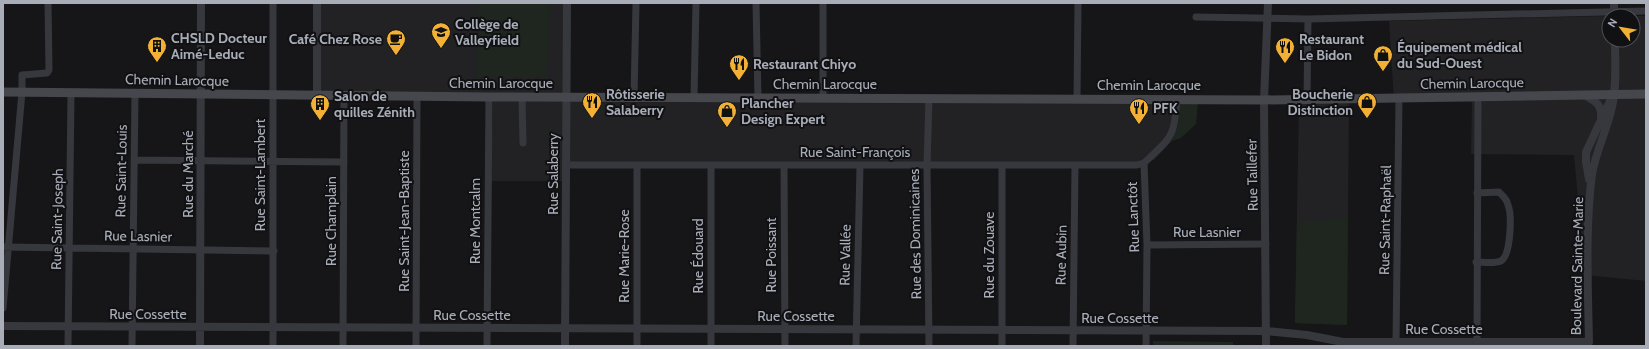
<svg xmlns="http://www.w3.org/2000/svg" width="1649" height="349" font-family="Cabin,sans-serif">
	<style>
		.built { fill: #222225 }
		.green { fill: #1e261f }
		.lines { fill: none; stroke-linecap: round; stroke-linejoin: round }
		.minor { stroke: #37383d; stroke-width: 7 }
		.tertiary { stroke: #37383d; stroke-width: 8 }
		.secondary { stroke: #45474d; stroke-width: 9 }
		.labels { text-anchor: middle; stroke-width: 4; stroke-linejoin: round; paint-order: stroke }
		.poi-label { font-size: 14px; font-weight: bold; fill: #a8adb8; stroke: #111113; text-anchor: start }
		.street-label { font-size: 14px; fill: #a8adb8; stroke: #111113 }
	</style>
	<rect width="100%" height="100%" fill="#161618"/>
	<path class="built" d="M 319,3 L 564,3 L 564,95 L 318,94 Z
		M 1609,16 L 1609,40 L 1633,40 L 1633,16 L 1630,16 L 1646,16 L 1646,281 L 1585,275 L 1574,155 L 1471,154 L 1472,102 L 1394,101 L 1389,21 Z
		M 493,101 L 569,102 L 1178,104 L 1177,127 L 1172,141 L 1154,160 L 1144,163 L 568,162 L 568,181 L 491,181 Z
		M 1299,101 L 1349,101 L 1347,325 L 1295,323 Z"/>
	<path class="green" d="M 478,3 L 549,3 L 548,78 L 477,77 Z
		M 1198,103 L 1196,124 L 1181,138 L 1172,141 L 1177,127 L 1178,104 Z
		M 1348,217 L 1347,325 L 1295,323 L 1297,223 Z
		M 1153,341 L 1233,342 L 1233,346 L 1153,346 Z"/>
	<g class="lines">
		<path class="minor" d="M 273,3 L 273,346
			M 756,3 L 758,98
			M 823,3 L 823,98
			M 1196,17 L 1308,19 L 1646,11
			M 522,97 L 523,143
			M 634,97 L 636,3
			M 694,97 L 696,3
			M 1077,99 L 1078,3
			M 1307,99 L 1308,19
			M 134,160 L 344,162
			M 566,165 L 1137,165 L 1144,163
			M 711,165 L 711,346
			M 784,165 L 785,346
			M 1002,165 L 1002,346
			M 1147,245 L 1266,244
			M 4,247 L 274,251
			M 1476,262 C 1483,262 1494,264 1501,261 C 1511,255 1512,215 1508,205 C 1507,199 1503,196 1499,192 L 1477,193
			M 3,308 L 22,92 L 22,75 L 47,73 L 49,70 L 48,3
			M 1396,342 L 1399,98
			M 1477,342 L 1478,96
			M 68,346 L 71,93
			M 132,346 L 135,93
			M 343,346 L 344,95
			M 416,346 L 417,96
			M 487,346 L 489,97
			M 637,346 L 637,165
			M 856,346 L 860,165
			M 929,346 L 927,165 L 929,98
			M 1073,346 L 1075,165
			M 1146,346 L 1147,245 L 1144,163 C 1172,136 1174,139 1177,99"/>
		<path class="tertiary" d="M 1614,3 L 1614,16
			M 317,95 L 317,3
			M 1584,95 C 1595,101 1602,104 1601,117
			M 1589,179 L 1586,162 L 1586,152 L 1610,101
			M 3,326 L 1266,331 L 1307,335 L 1343,342 L 1589,342 C 1588,287 1585,229 1592,174 C 1596,151 1607,130 1612,107 C 1617,85 1615,62 1615,40
			M 200,346 L 201,3
			M 565,346 L 567,3
			M 1266,346 L 1264,100 L 1268,3"/>
		<path class="secondary" d="M 3,92 L 489,97 L 1264,100 L 1646,94"/>
	</g>
	<defs>
		<g id="university-pin" transform="scale(1)"><path d="M0 17L-7.5 6A9.5 9.5 0 1 1 7.5 6Z" fill="#f2b134" stroke="#111113"/><path d="M0-5L7-2L0 1L-7-2ZM-4 1L0 2.5L4 1V4Q0 6-4 4Z" fill="#111"/></g>
		<g id="cafe-pin" transform="scale(1)"><path d="M0 17L-7.5 6A9.5 9.5 0 1 1 7.5 6Z" fill="#f2b134" stroke="#111113"/><path d="M-5.5-4.5H6V0H3Q3 3.5 0 3.5H-2.5Q-5.5 3.5-5.5 0ZM3-3.2v2h1.7v-2ZM-6 4.5H4V6H-6Z" fill="#111"/></g>
		<g id="building-pin" transform="scale(1)"><path d="M0 17L-7.5 6A9.5 9.5 0 1 1 7.5 6Z" fill="#f2b134" stroke="#111113"/><path d="M-4-6H4V6H1V3H-1V6H-4ZM-2.5-4.3h1.7v1.8h-1.7ZM.8-4.3h1.7v1.8H.8ZM-2.5-1h1.7V.8h-1.7ZM.8-1h1.7V.8H.8Z" fill="#111"/></g>
		<g id="restaurant-pin" transform="scale(1)"><path d="M0 17L-7.5 6A9.5 9.5 0 1 1 7.5 6Z" fill="#f2b134" stroke="#111113"/><path d="M-5-6h1v4h1v-4h1v4h1v-4h1v5L-1.5 .5V6h-2V.5L-5-1ZM5-6V6H3V1.5H1.5Q1.5-4 5-6Z" fill="#111"/></g>
		<g id="shop-pin" transform="scale(1)"><path d="M0 17L-7.5 6A9.5 9.5 0 1 1 7.5 6Z" fill="#f2b134" stroke="#111113"/><path d="M-5-2.5h2.3a2.7 3.5 0 0 1 5.4 0H5L5.5 6h-11ZM-1.5-2.5h3a1.5 2.3 0 0 0-3 0Z" fill="#111"/></g>
	</defs>
	<g fill-rule="evenodd">
		<use href="#university-pin" x="441" y="32"/>
		<use href="#cafe-pin" x="396" y="39"/>
		<use href="#building-pin" x="157" y="46"/>
		<use href="#restaurant-pin" x="1285" y="47"/>
		<use href="#shop-pin" x="1383" y="55"/>
		<use href="#restaurant-pin" x="739" y="64"/>
		<use href="#restaurant-pin" x="592" y="102"/>
		<use href="#shop-pin" x="1367" y="102"/>
		<use href="#building-pin" x="320" y="104"/>
		<use href="#restaurant-pin" x="1139" y="108"/>
		<use href="#shop-pin" x="727" y="111"/>
	</g>
	<g class="labels">
		<g class="poi-label">
			<text x="455" y="29">Collège de<tspan x="455" dy="16">Valleyfield</tspan></text>
			<text x="171" y="43">CHSLD Docteur<tspan x="171" dy="16">Aimé-Leduc</tspan></text>
			<text x="382" y="44" text-anchor="end">Café Chez Rose</text>
			<text x="1299" y="44">Restaurant<tspan x="1299" dy="16">Le Bidon</tspan></text>
			<text x="1397" y="52">Équipement médical<tspan x="1397" dy="16">du Sud-Ouest</tspan></text>
			<text x="753" y="69">Restaurant Chiyo</text>
			<text x="606" y="99">Rôtisserie<tspan x="606" dy="16">Salaberry</tspan></text>
			<text x="1353" y="99" text-anchor="end">Boucherie<tspan x="1353" dy="16">Distinction</tspan></text>
			<text x="334" y="101">Salon de<tspan x="334" dy="16">quilles Zénith</tspan></text>
			<text x="741" y="108">Plancher<tspan x="741" dy="16">Design Expert</tspan></text>
			<text x="1153" y="113">PFK</text>
		</g>
		<g class="street-label">
			<text transform="translate(177 80) rotate(1)" y="5">Chemin Larocque</text>
			<text x="501" y="88">Chemin Larocque</text>
			<text transform="translate(1472 83) rotate(-1)" y="5">Chemin Larocque</text>
			<text x="825" y="89">Chemin Larocque</text>
			<text x="1149" y="90">Chemin Larocque</text>
			<text x="855" y="157">Rue Saint-François</text>
			<text transform="translate(121 171) rotate(-89)" y="5">Rue Saint-Louis</text>
			<text transform="translate(188 174) rotate(-90)" y="5">Rue du Marché</text>
			<text transform="translate(553 174) rotate(-90)" y="5">Rue Salaberry</text>
			<text transform="translate(260 175) rotate(-90)" y="5">Rue Saint-Lambert</text>
			<text transform="translate(1252 175) rotate(-91)" y="5">Rue Taillefer</text>
			<text transform="translate(1133 217) rotate(-92)" y="5">Rue Lanctôt</text>
			<text transform="translate(57 219) rotate(-89)" y="5">Rue Saint-Joseph</text>
			<text transform="translate(1385 220) rotate(-89)" y="5">Rue Saint-Raphaël</text>
			<text transform="translate(331 221) rotate(-90)" y="5">Rue Champlain</text>
			<text transform="translate(404 221) rotate(-90)" y="5">Rue Saint-Jean-Baptiste</text>
			<text transform="translate(475 221) rotate(-90)" y="5">Rue Montcalm</text>
			<text x="1207" y="237">Rue Lasnier</text>
			<text transform="translate(915 234) rotate(-91)" y="5">Rue des Dominicaines</text>
			<text transform="translate(138 236) rotate(1)" y="5">Rue Lasnier</text>
			<text transform="translate(771 255) rotate(-90)" y="5">Rue Poissant</text>
			<text transform="translate(845 255) rotate(-89)" y="5">Rue Vallée</text>
			<text transform="translate(989 255) rotate(-90)" y="5">Rue du Zouave</text>
			<text transform="translate(1061 255) rotate(-89)" y="5">Rue Aubin</text>
			<text transform="translate(624 256) rotate(-90)" y="5">Rue Marie-Rose</text>
			<text transform="translate(698 256) rotate(-90)" y="5">Rue Édouard</text>
			<text transform="translate(1577 266) rotate(-89)" y="5">Boulevard Sainte-Marie</text>
			<text x="148" y="319">Rue Cossette</text>
			<text x="472" y="320">Rue Cossette</text>
			<text x="796" y="321">Rue Cossette</text>
			<text x="1120" y="323">Rue Cossette</text>
			<text x="1444" y="334">Rue Cossette</text>
		</g>
	</g>
	<rect width="1649" height="349" fill="none" stroke="#a8adb8" stroke-width="8"/>
	<g transform="translate(1621 28) rotate(301)"><circle r="19" fill="#111113" stroke="#4d4f55"/>
	<path d="M0-3L7 15L0 10L-7 15Z" fill="#f2b134"/>
	<text y="-6" font-size="11" font-weight="bold" text-anchor="middle" fill="#a8adb8">N</text>
	</g>
</svg>
